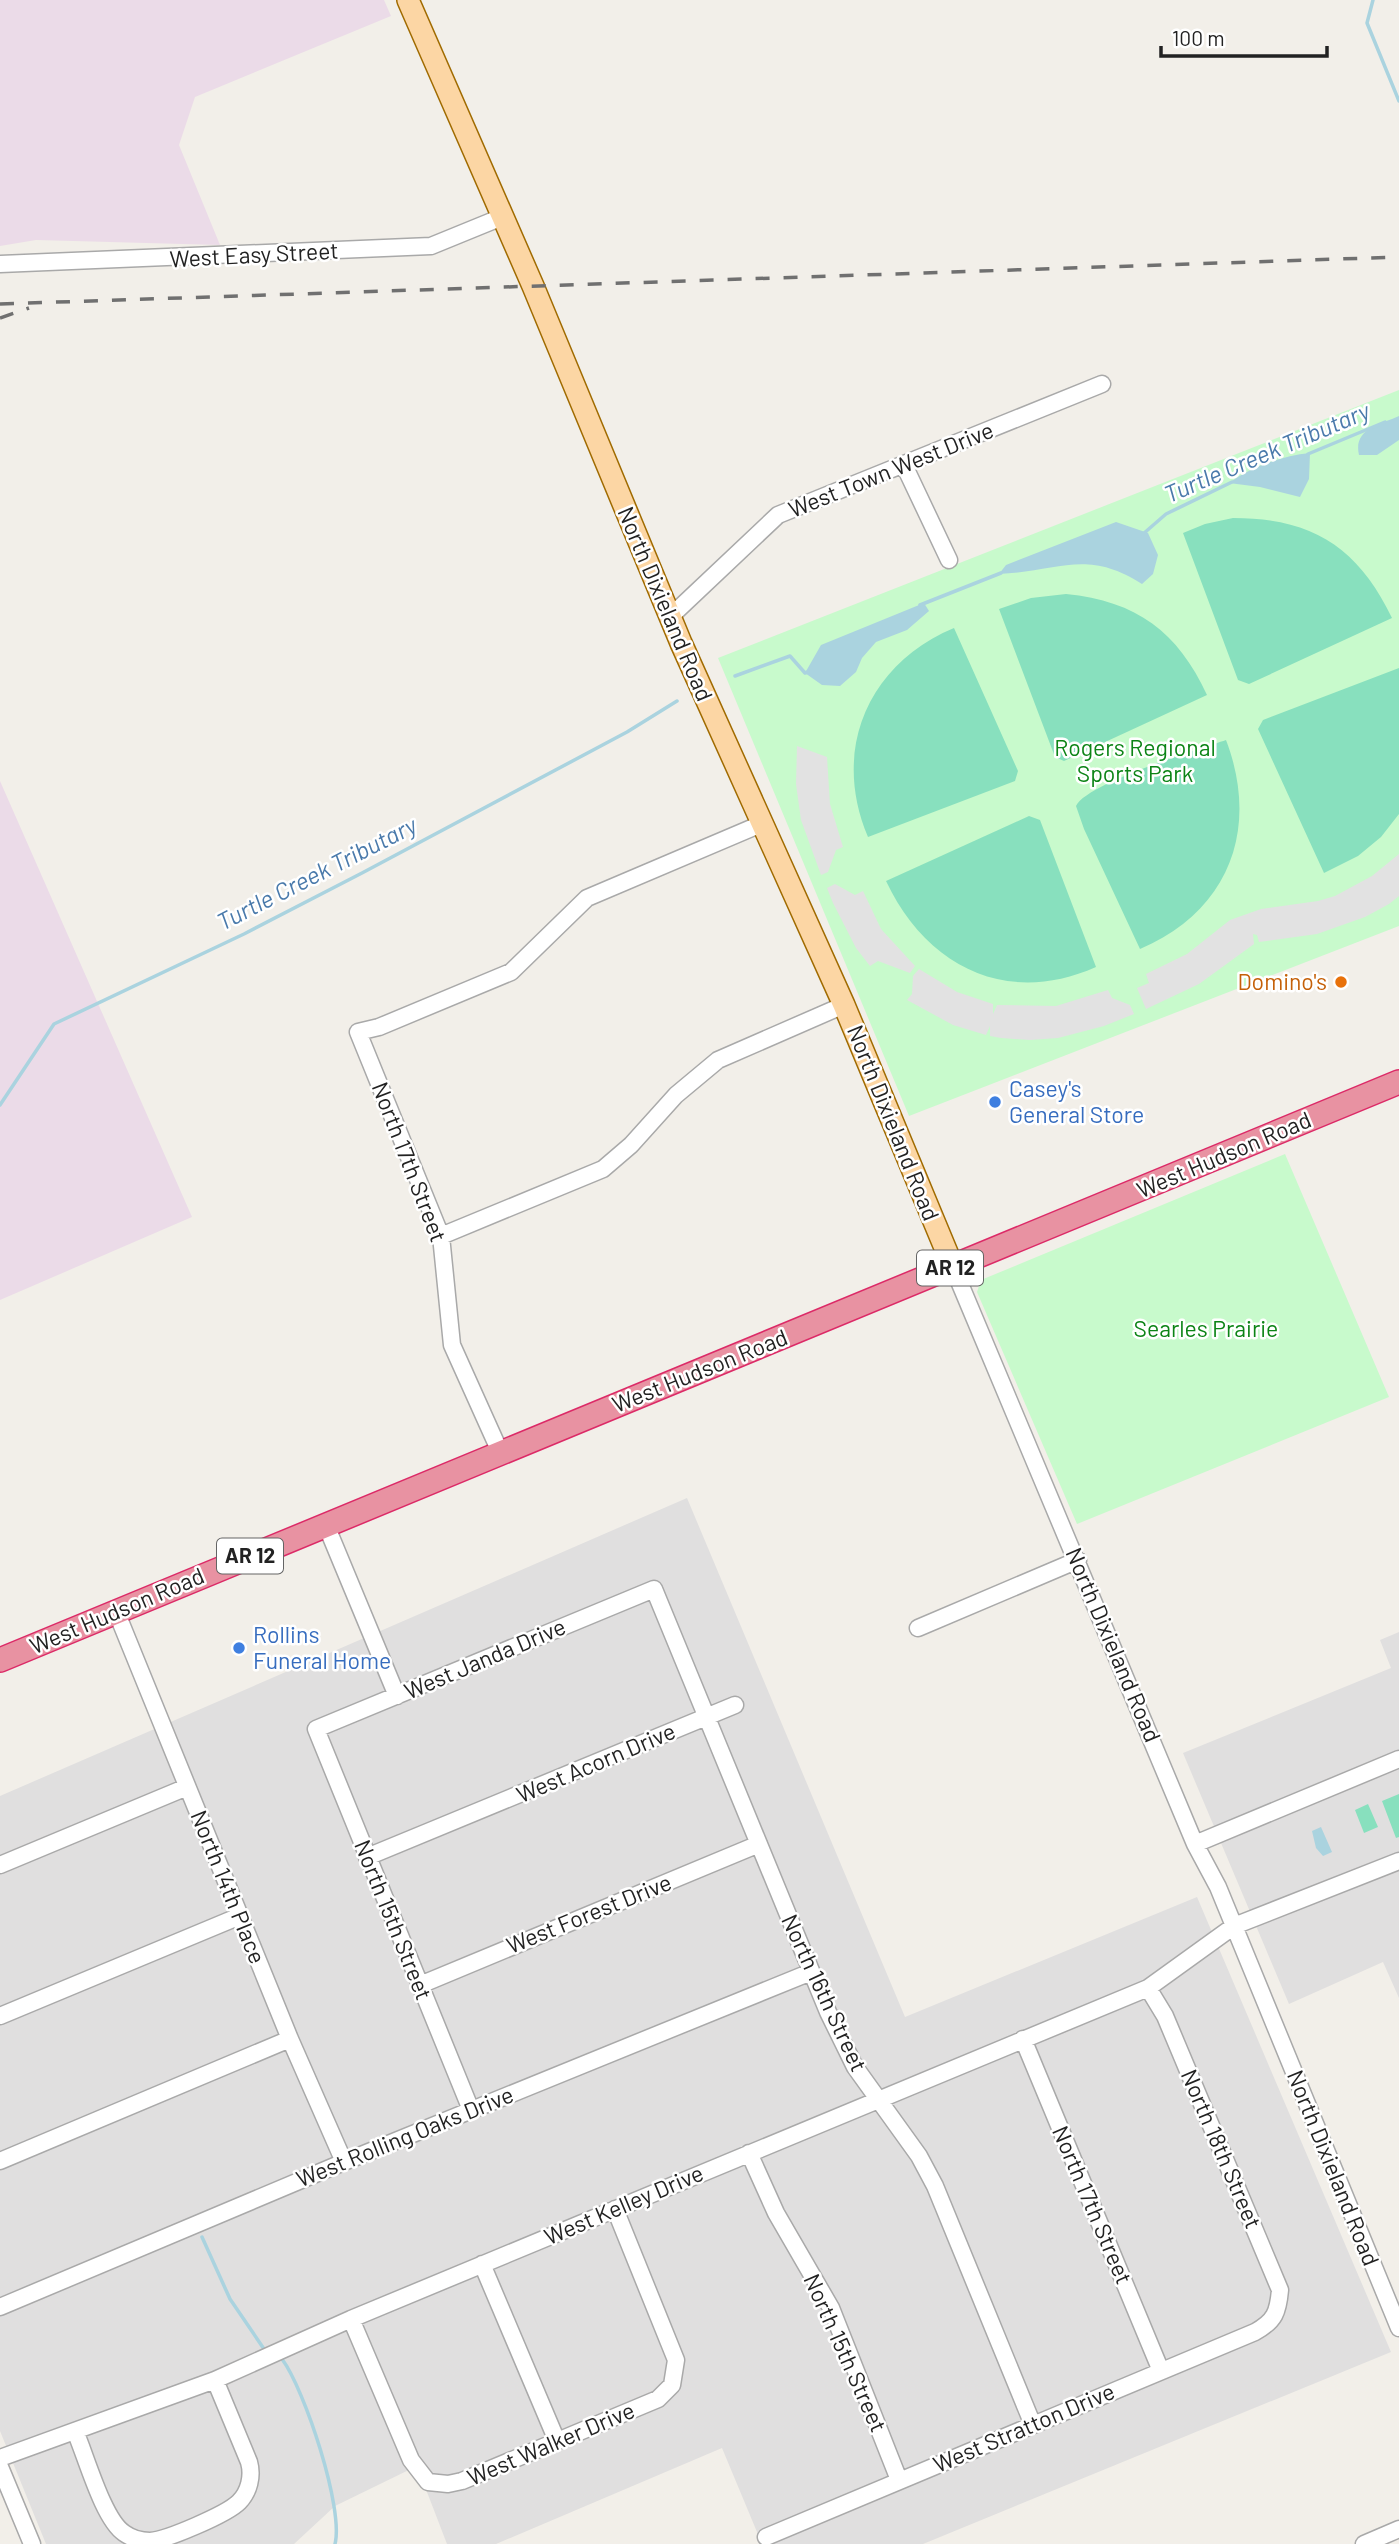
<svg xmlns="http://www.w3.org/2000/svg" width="1399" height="2544" font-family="Barlow,sans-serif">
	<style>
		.residential { fill: #e0dfdf }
		.industrial { fill: #ebdbe8 }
		.park { fill: #c8facc }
		.pitch { fill: #88e0be }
		.parking { fill: #e2e2e2 }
		.water { fill: #aad3df }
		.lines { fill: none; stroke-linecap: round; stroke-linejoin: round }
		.stream { stroke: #aad3df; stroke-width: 3.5 }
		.minor-casing { stroke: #a9a9a9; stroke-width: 19 }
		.major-casing { stroke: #a06b00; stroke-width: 24 }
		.highway-casing { stroke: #dc2a67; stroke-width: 26 }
		.minor { stroke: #fff; stroke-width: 16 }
		.major { stroke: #fcd6a4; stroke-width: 21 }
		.highway { stroke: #e892a2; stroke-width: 23 }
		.rail { stroke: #707070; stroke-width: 3.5; stroke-dasharray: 14 14; stroke-linecap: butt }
		.food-dot { fill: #e8710a; stroke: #fff; stroke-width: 2.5 }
		.shop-dot { fill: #3f7fe0; stroke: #fff; stroke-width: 2.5 }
		.labels { text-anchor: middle; stroke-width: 5; stroke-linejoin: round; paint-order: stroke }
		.shield { fill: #fff; stroke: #646464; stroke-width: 2 }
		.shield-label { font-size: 21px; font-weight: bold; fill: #222 }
		.street-label { font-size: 23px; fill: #222; stroke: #fff }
		.park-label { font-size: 23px; fill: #0c8416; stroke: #fff }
		.food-label { font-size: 23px; fill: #c56008; stroke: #fff; text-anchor: end }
		.shop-label { font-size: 23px; fill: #366cbe; stroke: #fff; text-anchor: start }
		.water-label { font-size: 24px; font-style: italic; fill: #4a7aab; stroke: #fff }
	</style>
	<rect width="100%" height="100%" fill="#f2efe9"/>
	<path class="residential" d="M 687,1498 L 905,2017 L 1197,1897 L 1391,2352 L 923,2544 L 762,2544 L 722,2448 L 496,2544 L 447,2544 L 417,2466 L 335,2506 L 294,2544 L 46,2544 L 0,2431 L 0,1796 Z
		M 1399,1632 L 1399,1998 L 1383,1962 L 1289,2004 L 1183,1753 L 1391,1668 L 1380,1640 Z"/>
	<path class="industrial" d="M 0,0 L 384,0 L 391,16 L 195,97 L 179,145 L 220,245 L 36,240 L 0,246 Z
		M 0,781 L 192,1217 L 0,1300 Z"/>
	<path class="park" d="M 1399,390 L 1399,926 L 909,1116 L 718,658 Z
		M 1285,1154 L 1389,1397 L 1077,1524 L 977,1292 L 981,1280 Z"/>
	<path class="pitch" d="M 1233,518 C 1312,518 1358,547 1392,618 L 1249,684 L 1238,680 L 1183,533 L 1205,524 Z
		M 1066,594 C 1137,601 1178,632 1207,695 L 1064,761 L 1055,757 L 999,609 L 1031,598 Z
		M 954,628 L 1018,771 L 1015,781 L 868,837 C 831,750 868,664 954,628 Z
		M 1399,668 L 1399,814 L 1381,837 L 1358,856 L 1324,873 L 1258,729 L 1263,720 Z
		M 1226,740 C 1260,829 1229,911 1140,949 L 1084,829 L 1076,806 C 1087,783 1197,750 1226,740 Z
		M 1029,816 L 1040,820 L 1096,967 C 1006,1007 926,966 886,881 Z
		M 1399,1794 L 1399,1837 L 1396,1838 L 1382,1801 Z
		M 1368,1804 L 1378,1827 L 1364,1833 L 1355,1810 Z"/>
	<path class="parking" d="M 797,746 L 827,757 L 830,804 L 843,847 L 836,850 L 828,872 L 821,875 L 801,820 L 796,784 Z
		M 1399,854 L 1399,896 L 1389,904 L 1365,917 L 1317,934 L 1259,942 L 1257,935 L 1253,934 L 1254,944 L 1199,984 L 1146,1009 L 1137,988 L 1149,983 L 1146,974 L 1187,954 L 1230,920 L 1261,909 L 1318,901 L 1335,896 L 1372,876 Z
		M 835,884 L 855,895 L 863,891 L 881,929 L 915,966 L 910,973 L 878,961 L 870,966 L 856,948 L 833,903 L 827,888 Z
		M 919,969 L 957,992 L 993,1004 L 993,1014 L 997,1005 L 1056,1006 L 1108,990 L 1112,998 L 1130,1005 L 1134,1014 L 1104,1026 L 1058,1038 L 1030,1040 L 1001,1038 L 990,1036 L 990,1026 L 986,1035 L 953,1025 L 907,1000 L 912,994 L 913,976 Z"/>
	<path class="water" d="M 1399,416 L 1399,440 L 1377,455 L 1359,455 C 1353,429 1379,425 1399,416 Z
		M 1310,453 L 1309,479 L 1300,497 L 1260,487 L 1229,483 C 1253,466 1282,456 1310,453 Z
		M 1116,522 L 1148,533 L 1158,555 L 1153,574 L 1142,584 C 1086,548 1058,572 999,574 L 1006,565 Z
		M 924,603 L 929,611 L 907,630 L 876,642 L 862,658 L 856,672 L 840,686 L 822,685 L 805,673 L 821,645 Z
		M 1321,1827 L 1332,1852 L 1323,1856 L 1316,1848 L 1312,1831 Z"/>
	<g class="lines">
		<path class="stream" d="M 1373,0 L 1367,23 L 1399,101
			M 1308,454 L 1385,422
			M 1143,534 L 1166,514 L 1232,482
			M 920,605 L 1001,573
			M 735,676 L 790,656 L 805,673 L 808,672
			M 0,1105 L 54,1024 L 244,934 L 362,873 L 627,732 L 677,701
			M 202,2237 L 230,2299 L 264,2349
			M 282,2359 C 305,2390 344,2509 335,2544"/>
		<g class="minor-casing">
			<path id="minor" d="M 0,264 L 431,246 L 502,217
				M 904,465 L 949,560
				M 670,617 L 778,515 L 1102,384
				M 441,1236 L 603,1169 L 631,1145 L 676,1095 L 718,1060 L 844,1005
				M 953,1267 L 1195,1844 L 1218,1887 L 1399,2328
				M 501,1454 L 452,1345 L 441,1236 L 358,1032 L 379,1027 L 511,972 L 587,898 L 761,824
				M 326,1525 L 397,1696
				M 116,1611 L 290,2039 L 344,2162
				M 918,1628 L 1078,1560
				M 1195,1844 L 1399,1759
				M 367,1857 L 735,1705
				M 0,1865 L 187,1787
				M 420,1985 L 759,1844
				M 0,2016 L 240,1916
				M 1023,2039 L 1161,2371
				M 471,2110 L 316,1729 L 654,1589 L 828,2012 L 855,2067 L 919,2156 L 935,2186 L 1033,2425
				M 749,2153 L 776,2213 L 831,2308 L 899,2480
				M 0,2161 L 290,2039
				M 482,2264 L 557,2441
				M 0,2307 L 344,2162 L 811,1972
				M 351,2319 L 411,2460 L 428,2482 L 448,2484 L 462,2481 L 658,2399 L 672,2385 L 676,2360 L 615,2209
				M 75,2431 C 86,2456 103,2519 124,2533 C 131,2538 141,2541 150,2541 C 167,2540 227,2514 239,2502 C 249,2492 253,2476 249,2462 L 215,2380
				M 0,2458 L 215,2380 L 351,2319 L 1148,1988 L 1234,1926 L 1399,1861
				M 0,2467 L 32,2544
				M 766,2537 L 1255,2332 C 1275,2321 1278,2312 1280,2290 L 1165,2016 L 1148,1988
				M 1364,2544 L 1399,2529"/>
		</g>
		<g class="major-casing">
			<path id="major" d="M 408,0 L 533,286 L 681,643 L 844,1005 L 953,1267"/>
		</g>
		<g class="highway-casing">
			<path id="highway" d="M 0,1660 L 1399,1082"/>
		</g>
		<use href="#minor" class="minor"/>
		<use href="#major" class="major"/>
		<use href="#highway" class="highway"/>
		<path class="rail" d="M 0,304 L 1399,257
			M 0,318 L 29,308"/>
	</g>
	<circle class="food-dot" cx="1341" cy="982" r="7"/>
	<g class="shop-dot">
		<circle cx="995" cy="1102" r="7"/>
		<circle cx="239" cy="1648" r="7"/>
	</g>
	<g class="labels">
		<g class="shield">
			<rect x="917" y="1250.5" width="66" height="35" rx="5"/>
			<rect x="217" y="1538.5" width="66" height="35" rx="5"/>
		</g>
		<g class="shield-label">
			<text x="950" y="1275">AR 12</text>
			<text x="250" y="1563">AR 12</text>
		</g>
		<g class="street-label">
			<text transform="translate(254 255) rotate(-3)" y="8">West Easy Street</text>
			<text transform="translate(891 470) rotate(-22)" y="8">West Town West Drive</text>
			<text transform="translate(665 604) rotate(67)" y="8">North Dixieland Road</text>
			<text transform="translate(893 1123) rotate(68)" y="8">North Dixieland Road</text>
			<text transform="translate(1224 1155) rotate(-23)" y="8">West Hudson Road</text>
			<text transform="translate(409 1162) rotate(69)" y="8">North 17th Street</text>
			<text transform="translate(700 1371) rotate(-22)" y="8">West Hudson Road</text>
			<text transform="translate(117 1611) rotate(-23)" y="8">West Hudson Road</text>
			<text transform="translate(1113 1645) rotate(67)" y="8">North Dixieland Road</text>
			<text transform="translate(485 1659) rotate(-23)" y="8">West Janda Drive</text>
			<text transform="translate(596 1763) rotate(-23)" y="8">West Acorn Drive</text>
			<text transform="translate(228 1887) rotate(68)" y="8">North 14th Place</text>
			<text transform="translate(589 1914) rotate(-22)" y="8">West Forest Drive</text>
			<text transform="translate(393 1920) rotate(68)" y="8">North 15th Street</text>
			<text transform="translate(824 1993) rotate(65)" y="8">North 16th Street</text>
			<text transform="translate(405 2137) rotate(-22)" y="8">West Rolling Oaks Drive</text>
			<text transform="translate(1221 2149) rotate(67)" y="8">North 18th Street</text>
			<text transform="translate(1333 2168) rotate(68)" y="8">North Dixieland Road</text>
			<text transform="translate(624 2205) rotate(-23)" y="8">West Kelley Drive</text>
			<text transform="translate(1092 2205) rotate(67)" y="8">North 17th Street</text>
			<text transform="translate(845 2353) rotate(66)" y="8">North 15th Street</text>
			<text transform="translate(1024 2428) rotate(-23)" y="8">West Stratton Drive</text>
			<text transform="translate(551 2444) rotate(-23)" y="8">West Walker Drive</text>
		</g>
		<g class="park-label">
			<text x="1135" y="756">Rogers Regional<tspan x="1135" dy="26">Sports Park</tspan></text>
			<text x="1206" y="1337">Searles Prairie</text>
		</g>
		<g class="food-label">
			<text x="1327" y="990">Domino's</text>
		</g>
		<g class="shop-label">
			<text x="1009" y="1097">Casey's<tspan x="1009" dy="26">General Store</tspan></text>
			<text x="253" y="1643">Rollins<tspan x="253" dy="26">Funeral Home</tspan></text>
		</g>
		<g class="water-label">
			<text transform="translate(1267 453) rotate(-23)" y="8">Turtle Creek Tributary</text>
			<text transform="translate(317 874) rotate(-27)" y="8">Turtle Creek Tributary</text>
		</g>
	</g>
	<path d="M1161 46v10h166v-10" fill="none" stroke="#222222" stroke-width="3.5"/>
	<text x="1172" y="46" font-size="21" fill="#222222" stroke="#ffffff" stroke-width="5" paint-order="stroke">100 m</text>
</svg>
